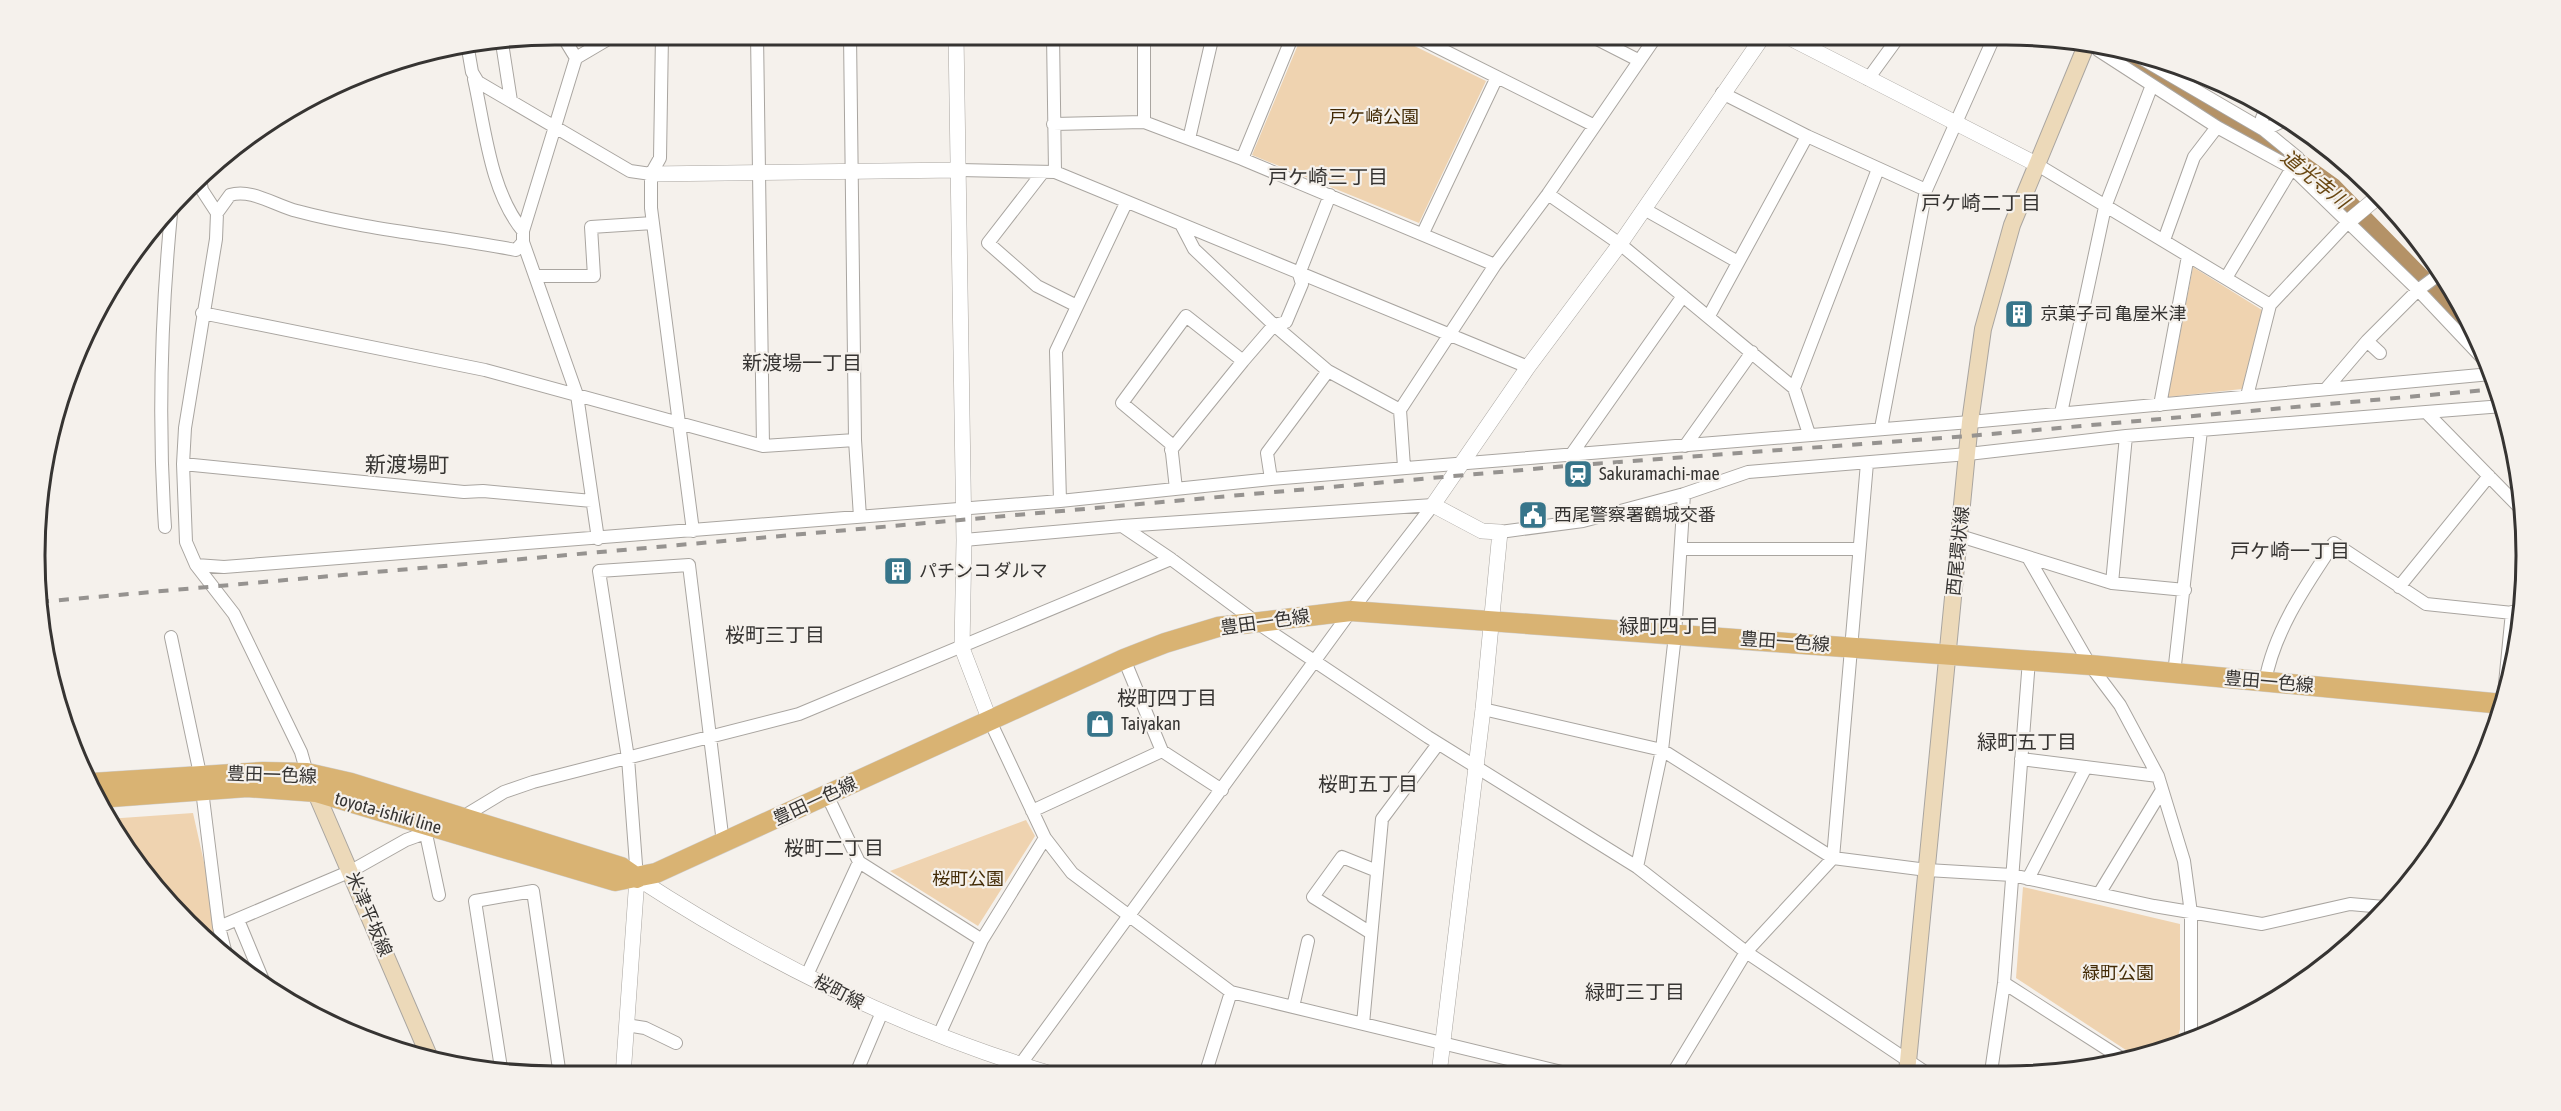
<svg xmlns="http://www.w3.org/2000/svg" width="2561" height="1111" font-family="'Asap Condensed','Noto Sans JP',sans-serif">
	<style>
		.green { fill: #efd3b0 }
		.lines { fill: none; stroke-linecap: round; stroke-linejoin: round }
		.river { stroke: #b49267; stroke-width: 21 }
		.minor-casing { stroke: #a9a5a0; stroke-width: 14 }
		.tertiary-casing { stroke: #a9a5a0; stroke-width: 16 }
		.secondary-casing { stroke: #a9a5a0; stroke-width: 18 }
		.primary-casing { stroke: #cfcece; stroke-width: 21 }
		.minor { stroke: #fff; stroke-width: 12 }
		.tertiary { stroke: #fff; stroke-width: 15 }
		.secondary { stroke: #ecd9b9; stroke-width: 16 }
		.primary { stroke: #d9b373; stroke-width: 20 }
		.rail { stroke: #969390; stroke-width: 4; stroke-dasharray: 10 10; stroke-linecap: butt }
		.labels { text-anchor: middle; stroke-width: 4.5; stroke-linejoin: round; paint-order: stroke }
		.park-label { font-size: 18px; fill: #432b06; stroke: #f5f1ec }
		.poi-label { font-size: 18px; fill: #363432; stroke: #f5f1ec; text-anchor: start }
		.street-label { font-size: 18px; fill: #363432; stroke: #f5f1ec }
		.neighbourhood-label { font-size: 20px; fill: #363432; stroke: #f5f1ec }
		.water-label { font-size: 20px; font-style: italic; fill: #694712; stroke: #f5f1ec }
		.quarter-label { font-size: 21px; fill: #363432; stroke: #f5f1ec }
		.rim { fill: none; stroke: #363432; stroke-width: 3 }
	</style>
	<rect width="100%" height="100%" fill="#f5f1ec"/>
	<path class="green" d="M 1302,35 L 1392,35 L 1486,81 L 1419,223 L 1252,155 Z
		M 2193,267 L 2262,310 L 2242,389 L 2168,397 Z
		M 193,813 L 225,956 L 212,947 L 107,819 Z
		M 1026,820 L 1035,836 L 978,926 L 890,871 Z
		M 2023,887 L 2180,924 L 2180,1029 L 2177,1041 L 2132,1054 L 2016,978 Z"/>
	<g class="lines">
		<path class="river" d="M 2124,54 L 2212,111 L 2261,137 L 2332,188 L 2478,338"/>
		<g class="minor-casing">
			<path id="minor" d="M 562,35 L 576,58
				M 662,35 L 660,158 L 651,174 L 651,208 L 693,531
				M 757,35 L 763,446
				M 850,35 L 855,440 L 860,517
				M 1053,35 L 1055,172
				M 1144,35 L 1144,122
				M 1413,35 L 1593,125
				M 1589,35 L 1638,60
				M 502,43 L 511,101
				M 468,49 L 472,72 L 478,82 L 630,171 L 651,174
				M 2098,50 L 2217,127 L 2292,168 L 2418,290 L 2487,363
				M 2139,57 L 2264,130 L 2287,119
				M 474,79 C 485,128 490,191 523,231
				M 1868,79 L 1900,35
				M 1722,93 L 1807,136 L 1926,190
				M 1053,124 L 1144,122 L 1242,159 L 1495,265
				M 1189,139 L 1213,35
				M 1242,159 L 1293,35
				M 2036,164 L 2270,305
				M 959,170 L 1055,172 L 1528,367
				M 1043,172 L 988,243 L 1037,286 L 1077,306
				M 200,179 L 202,190 L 217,213
				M 1548,194 L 1620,244 L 1794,388 L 1809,434
				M 1644,209 L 1738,262
				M 1182,226 L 1194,249 L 1274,325 L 1328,371 L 1400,410
				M 1423,233 L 1497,77
				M 2164,240 L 2194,157 L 2217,127
				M 536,276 L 594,276 L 591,227 L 653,223
				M 2226,278 L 2298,158 L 2264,130 L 2262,118 L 2268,106
				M 202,313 L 485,370 L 763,446 L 855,440
				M 1709,316 L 1807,136
				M 2380,353 L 2367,341 L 2418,290 L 2441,273
				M 1243,361 L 1274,325 L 1286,322 L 1302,284 L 1299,274 L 1330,195
				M 1794,388 L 1878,169
				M 2326,389 L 2367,341
				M 2247,396 L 2270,305 L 2349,221
				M 2160,405 L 2188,256
				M 2426,412 L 2503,406
				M 2061,413 L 2105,207 L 2152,85
				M 1881,428 L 1926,190 L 1995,35
				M 1685,446 L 1752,352
				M 1171,450 L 1243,361 L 1186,316 L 1122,403 L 1171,444 L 1176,489
				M 1571,455 L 1683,296
				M 183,464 L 464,492 L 483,491 L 592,501
				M 1404,467 L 1400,410 L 1495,265 L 1548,194 L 1657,35
				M 1271,479 L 1267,453 L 1328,371
				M 1060,501 L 1056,351 L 1126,203
				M 1122,526 L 1171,559 L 1256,622 L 1428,737 L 1637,867 L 1746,952 L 1925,1072
				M 165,527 C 158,422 161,318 171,214
				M 1500,532 L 1583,521 L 1684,494 L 1748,472 L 1968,454 L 2126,436 L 2426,412 L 2524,512
				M 1960,536 L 2112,583 L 2185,590
				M 598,539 L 577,395 L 523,242 L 523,231 L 576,58 L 615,35
				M 964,540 L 1122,526 L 1433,505
				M 1682,549 L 1858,549
				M 2029,559 L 2090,665 L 2120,705 L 2158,776 L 2184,861 L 2191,913 L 2191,1036
				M 196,565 L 224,567 L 1060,501 L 1271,479 L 1970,422 L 2491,374
				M 2112,583 L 2126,436
				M 2399,587 L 2489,476
				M 171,637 L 200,774 L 219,927 L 227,958
				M 1124,659 L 1162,751 L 1222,790
				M 2174,674 L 2201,430
				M 2265,682 C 2274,631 2306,585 2334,543 L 2426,604 L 2522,614
				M 2503,704 L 2512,612
				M 1483,709 L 1662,750 L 1833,858 L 1927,870 L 2012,875 L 2154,906 L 2262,924 L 2350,904 L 2384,907
				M 990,721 L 1045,838 L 1072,873 L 1231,992 L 1566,1073
				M 2021,759 L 2158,776
				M 307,773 L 301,752 L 234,614 L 196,565 L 186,542 L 183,464 L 185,428 L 216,239 L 217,213 L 230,195 C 251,188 276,206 297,211 C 368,230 443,236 516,250 L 523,242
				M 827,795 L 859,862 L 982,940
				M 1032,811 L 1162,751
				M 461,818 L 504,792 L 533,782 L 799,714 L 1171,559
				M 426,834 L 439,895
				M 1637,867 L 1662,750 L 1675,635 L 1684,494
				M 637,878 L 628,758 L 599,571 L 689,565 L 723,843
				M 2028,879 L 2086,767
				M 2099,894 L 2162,790
				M 238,920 L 265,985
				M 219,927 L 351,871 L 406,840 L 439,828
				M 1371,933 L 1313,897 L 1342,857 L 1377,871
				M 807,975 L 859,862
				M 2004,983 L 2121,1058
				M 1293,1007 L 1308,941
				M 1363,1024 L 1382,819 L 1438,744
				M 626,1025 L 645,1028 L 676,1043
				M 939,1035 L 982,940 L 1045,838
				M 1020,1065 L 1351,611 L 1433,505
				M 501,1068 L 475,901 L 533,891 L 560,1076
				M 1991,1072 L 2004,983 L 2029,660
				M 1673,1073 L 1746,952 L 1833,858 L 1867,463
				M 1205,1075 L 1231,992
				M 855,1076 L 882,1012"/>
		</g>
		<g class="tertiary-casing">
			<path id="tertiary" d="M 956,35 L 964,540 L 962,648 L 990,721
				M 1784,35 L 2036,164
				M 651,174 L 959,170
				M 2349,221 L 2379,196
				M 1439,1074 L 1483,709 L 1500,532 L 1482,531 L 1433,505 L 1528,367 L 1620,244 L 1764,35
				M 623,1076 L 637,878 C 766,962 906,1031 1055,1075"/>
		</g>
		<g class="secondary-casing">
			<path id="secondary" d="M 312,784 L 429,1056
				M 1907,1072 L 1970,422 L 1983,329 L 2012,225 L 2085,48"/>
		</g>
		<g class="primary-casing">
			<path id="primary" d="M 92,783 L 263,772 L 307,773 L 351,783 L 621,867 L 637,878
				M 98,798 L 247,787 L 316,792 L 615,881 L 656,873 L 1124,659 L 1165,643 L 1218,627 L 1351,611 L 2090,665 L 2503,704"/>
		</g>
		<use href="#minor" class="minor"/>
		<use href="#tertiary" class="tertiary"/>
		<use href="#secondary" class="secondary"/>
		<use href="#primary" class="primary"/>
		<path class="rail" d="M 39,602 L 1578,465 L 1969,436 L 2497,389"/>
	</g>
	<defs>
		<g id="building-square" transform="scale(1.5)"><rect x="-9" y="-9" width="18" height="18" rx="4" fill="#37758a" stroke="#f5f1ec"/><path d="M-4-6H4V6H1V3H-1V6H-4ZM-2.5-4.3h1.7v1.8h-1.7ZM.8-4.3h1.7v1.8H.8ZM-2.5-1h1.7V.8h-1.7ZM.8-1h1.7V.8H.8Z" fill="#fff"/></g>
		<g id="station-square" transform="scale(1.5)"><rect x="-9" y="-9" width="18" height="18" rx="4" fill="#37758a" stroke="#f5f1ec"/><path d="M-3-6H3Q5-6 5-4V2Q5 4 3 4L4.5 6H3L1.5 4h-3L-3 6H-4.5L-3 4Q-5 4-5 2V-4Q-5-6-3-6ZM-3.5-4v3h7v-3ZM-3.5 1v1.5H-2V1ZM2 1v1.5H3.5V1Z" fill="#fff"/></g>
		<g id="civic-square" transform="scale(1.5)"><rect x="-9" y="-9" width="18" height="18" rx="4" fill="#37758a" stroke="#f5f1ec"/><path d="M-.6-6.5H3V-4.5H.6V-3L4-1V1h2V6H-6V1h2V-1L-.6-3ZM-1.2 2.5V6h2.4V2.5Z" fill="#fff"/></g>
		<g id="shop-square" transform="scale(1.5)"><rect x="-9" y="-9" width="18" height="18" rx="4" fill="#37758a" stroke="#f5f1ec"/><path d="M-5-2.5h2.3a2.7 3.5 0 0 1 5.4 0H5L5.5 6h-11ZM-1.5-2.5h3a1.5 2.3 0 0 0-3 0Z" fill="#fff"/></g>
	</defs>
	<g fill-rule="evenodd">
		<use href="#building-square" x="2019" y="314"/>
		<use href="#station-square" x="1578" y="474"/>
		<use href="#civic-square" x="1533" y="515"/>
		<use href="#building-square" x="898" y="571"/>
		<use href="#shop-square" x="1100" y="724"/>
	</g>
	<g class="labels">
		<g class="park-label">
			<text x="1374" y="123">戸ケ崎公園</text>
			<text x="968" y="885">桜町公園</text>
			<text x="2118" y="979">緑町公園</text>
		</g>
		<g class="poi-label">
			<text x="2040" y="320">京菓子司 亀屋米津</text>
			<text x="1599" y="480">Sakuramachi-mae</text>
			<text x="1554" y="521">西尾警察署鶴城交番</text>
			<text x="919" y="577">パチンコ ダルマ</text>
			<text x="1121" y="730">Taiyakan</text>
		</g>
		<g class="street-label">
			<text transform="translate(1958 551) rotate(-84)" y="6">西尾環状線</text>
			<text transform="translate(1265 622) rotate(-8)" y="6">豊田一色線</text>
			<text transform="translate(1785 642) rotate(4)" y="6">豊田一色線</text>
			<text transform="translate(2269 682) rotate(5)" y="6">豊田一色線</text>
			<text transform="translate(272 775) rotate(2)" y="6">豊田一色線</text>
			<text transform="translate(815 801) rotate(-25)" y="6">豊田一色線</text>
			<text transform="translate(388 813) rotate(16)" y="6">toyota-ishiki line</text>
			<text transform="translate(369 914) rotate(67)" y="6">米津平坂線</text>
			<text transform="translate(839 992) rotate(27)" y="6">桜町線</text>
		</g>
		<g class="neighbourhood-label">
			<text x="1328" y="184">戸ケ崎三丁目</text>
			<text x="1981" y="210">戸ケ崎二丁目</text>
			<text x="802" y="370">新渡場一丁目</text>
			<text x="2290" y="558">戸ケ崎一丁目</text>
			<text x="1669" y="633">緑町四丁目</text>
			<text x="775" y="642">桜町三丁目</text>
			<text x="1167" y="705">桜町四丁目</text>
			<text x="2027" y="749">緑町五丁目</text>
			<text x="1368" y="791">桜町五丁目</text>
			<text x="834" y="855">桜町二丁目</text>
			<text x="1635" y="999">緑町三丁目</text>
		</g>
		<g class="water-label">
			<text transform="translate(2315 179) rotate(39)" y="7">道光寺川</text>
		</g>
		<g class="quarter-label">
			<text x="407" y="472">新渡場町</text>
		</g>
	</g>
	<path d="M0 0H2561V1111H0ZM555 45H2006A510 510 0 0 1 2516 555V556A510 510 0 0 1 2006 1066H555A510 510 0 0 1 45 556V555A510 510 0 0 1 555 45Z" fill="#f5f1ec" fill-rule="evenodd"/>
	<path class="rim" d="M555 45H2006A510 510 0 0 1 2516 555V556A510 510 0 0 1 2006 1066H555A510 510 0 0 1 45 556V555A510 510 0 0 1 555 45Z"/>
</svg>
